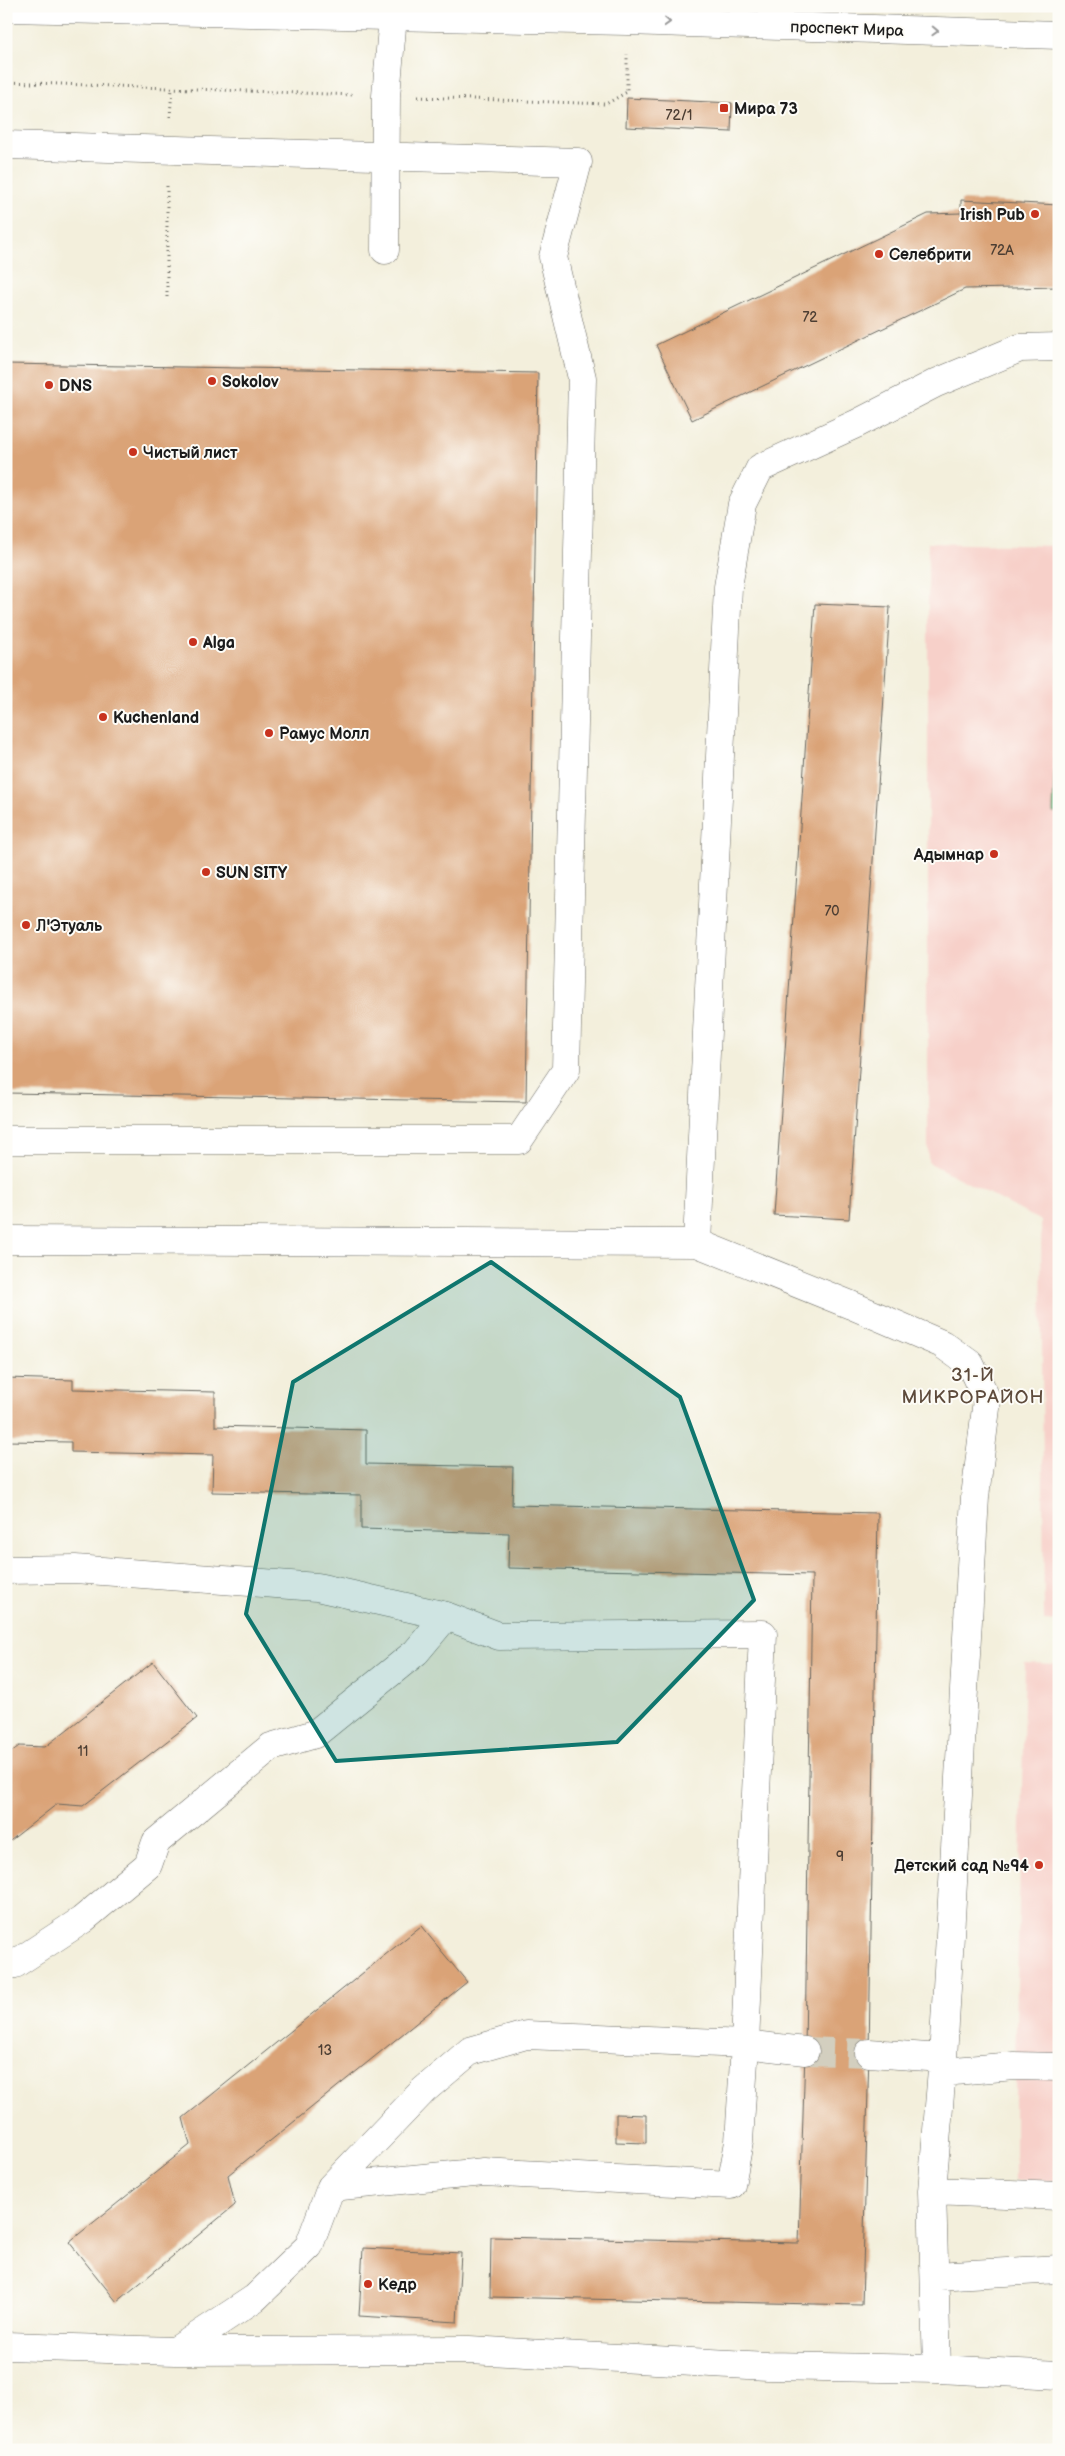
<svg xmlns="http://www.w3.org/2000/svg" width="1065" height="2456" font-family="'Balsamiq Sans',sans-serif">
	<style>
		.built { fill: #f7d0c9 }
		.green { fill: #74ca8e; stroke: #487355 }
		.building { fill: #daa377 }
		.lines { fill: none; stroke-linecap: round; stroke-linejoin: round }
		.minor-tunnel { stroke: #d3cfbf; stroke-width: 28; stroke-dasharray: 28 14; stroke-linecap: butt }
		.minor-casing { stroke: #67665f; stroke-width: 29 }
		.major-casing { stroke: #67665f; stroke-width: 29 }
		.path { stroke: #67665f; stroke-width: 3; stroke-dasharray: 1 4; stroke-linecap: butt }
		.minor { stroke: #fff; stroke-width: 28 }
		.major { stroke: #fff; stroke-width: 28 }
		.oneway { stroke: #999 }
		.marked { fill: #0f766e; fill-opacity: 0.2; stroke: #0f766e; stroke-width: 4; stroke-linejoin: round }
		.poi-dot { fill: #c8321e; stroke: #fdfcf7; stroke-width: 2 }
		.labels { text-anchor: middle; stroke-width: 4; stroke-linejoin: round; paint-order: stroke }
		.number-label { font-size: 14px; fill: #4c3e33 }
		.street-label { font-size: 16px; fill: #1c1c1c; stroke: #fdfcf7 }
		.poi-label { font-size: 16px; font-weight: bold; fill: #1c1c1c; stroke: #fdfcf7; text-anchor: start }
		.quarter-label { font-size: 19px; letter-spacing: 1px; fill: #5e4b3c; stroke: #fdfcf7 }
	</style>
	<rect width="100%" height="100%" fill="#fdfcf7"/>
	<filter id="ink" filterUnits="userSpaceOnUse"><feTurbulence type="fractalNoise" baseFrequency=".02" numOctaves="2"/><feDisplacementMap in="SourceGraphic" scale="10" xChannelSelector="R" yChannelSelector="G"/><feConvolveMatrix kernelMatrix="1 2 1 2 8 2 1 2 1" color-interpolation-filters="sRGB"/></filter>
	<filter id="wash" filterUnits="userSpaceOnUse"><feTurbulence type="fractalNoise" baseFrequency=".0096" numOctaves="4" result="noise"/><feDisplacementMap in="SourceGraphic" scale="20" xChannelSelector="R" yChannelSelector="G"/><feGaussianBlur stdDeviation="1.12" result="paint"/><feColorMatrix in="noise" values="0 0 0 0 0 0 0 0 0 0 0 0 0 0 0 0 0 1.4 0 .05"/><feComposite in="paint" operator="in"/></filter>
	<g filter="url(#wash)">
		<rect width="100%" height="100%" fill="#f3efdc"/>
		<path class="built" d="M 928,543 L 1059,546 L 1059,1621 L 1044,1620 L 1041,1221 L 928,1162 Z
			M 1025,1663 L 1059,1664 L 1059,2181 L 1015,2180 L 1015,2066 Z"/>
		<path class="green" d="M 1059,653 L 1059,813 L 1053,813 Z"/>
		<g id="blocks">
			<path class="building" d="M 627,98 L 732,103 L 731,132 L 626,127 Z
				M 961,200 L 1059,205 L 1059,287 L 965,289 L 692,420 L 656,345 L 928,214 L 961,213 Z
				M 6,364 L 538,373 L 526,1102 L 6,1093 Z
				M 815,604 L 890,607 L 849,1219 L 774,1215 Z
				M 6,1378 L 73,1380 L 73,1389 L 215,1392 L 215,1426 L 366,1430 L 366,1464 L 513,1467 L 512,1505 L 878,1513 L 869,2053 L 862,2305 L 490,2297 L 491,2237 L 799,2243 L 805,2051 L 812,1575 L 508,1568 L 509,1533 L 361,1529 L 361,1495 L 212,1492 L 213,1455 L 71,1452 L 71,1442 L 6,1441 Z
				M 153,1662 L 197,1718 L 83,1806 L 57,1804 L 6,1844 L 6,1756 L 19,1746 L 45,1747 Z
				M 421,1926 L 467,1982 L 228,2175 L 235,2205 L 117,2302 L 69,2242 L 190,2145 L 183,2118 Z
				M 616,2114 L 646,2115 L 646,2143 L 616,2142 Z
				M 363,2248 L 461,2253 L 457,2322 L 359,2316 Z"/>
		</g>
	</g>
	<g filter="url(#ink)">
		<use href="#blocks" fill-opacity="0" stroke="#67665f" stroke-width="1"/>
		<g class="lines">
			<path class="minor-tunnel" d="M 805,2051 L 869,2053"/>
			<g class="minor-casing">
				<path id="minor" d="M 6,145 L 578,162 L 553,257 L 582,378 L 566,1070 L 519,1140 L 6,1140
					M 385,250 L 386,96 L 393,16
					M 6,1240 L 697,1243 L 851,1305 L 942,1344 L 970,1364 L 987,1400 L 975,1497 L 943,2058
					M 697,1243 L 728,587 L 742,504 L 760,468 L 858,423 L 936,383 L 1020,348 L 1059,347
					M 6,1570 L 75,1569 L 317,1587 L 446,1616 L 499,1636 L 763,1634 L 745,2044 L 805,2051
					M 6,1965 L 15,1964 L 82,1920 L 148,1865 L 156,1842 L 271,1747 L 315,1734 L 416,1652 L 446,1616
					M 869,2053 L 943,2058 L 932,2191 L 937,2369
					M 942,2072 L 1015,2066 L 1059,2067
					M 932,2191 L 1059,2196
					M 935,2276 L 1059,2269
					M 6,2346 L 175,2351 L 469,2350 L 767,2366 L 937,2369 L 1059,2375
					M 175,2351 L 255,2298 L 309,2246 L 331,2187 L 424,2090 L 470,2051 L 526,2035 L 745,2044 L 739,2142 L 731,2185 L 484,2172 L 331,2187"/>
			</g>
			<g class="major-casing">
				<path id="major" d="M 6,8 L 627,21 L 1059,35"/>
			</g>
			<path class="path" d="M 6,82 L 355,95
				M 418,97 L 606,104 L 627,92 L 627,54
				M 170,117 L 172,88
				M 167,297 L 167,183"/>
			<use href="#minor" class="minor"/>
			<use href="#major" class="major"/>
		</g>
		<defs><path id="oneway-chevron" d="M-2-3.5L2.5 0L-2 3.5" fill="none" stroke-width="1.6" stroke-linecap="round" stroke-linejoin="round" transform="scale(1.25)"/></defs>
		<g class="oneway">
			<use href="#oneway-chevron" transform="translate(667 22) rotate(2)"/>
			<use href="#oneway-chevron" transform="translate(935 31) rotate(2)"/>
		</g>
	</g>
	<path class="marked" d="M 491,1262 L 680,1397 L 754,1600 L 617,1742 L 336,1761 L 246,1614 L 293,1382 Z"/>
	<g class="poi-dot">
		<rect x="719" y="103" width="10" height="10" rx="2.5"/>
		<circle cx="1035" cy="214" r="5"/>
		<circle cx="879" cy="254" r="5"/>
		<circle cx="212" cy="381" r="5"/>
		<circle cx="49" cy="385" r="5"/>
		<circle cx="133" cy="452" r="5"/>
		<circle cx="193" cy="642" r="5"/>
		<circle cx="103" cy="717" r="5"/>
		<circle cx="269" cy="733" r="5"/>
		<circle cx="994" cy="854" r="5"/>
		<circle cx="206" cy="872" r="5"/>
		<circle cx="26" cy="925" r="5"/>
		<circle cx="1039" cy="1865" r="5"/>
		<circle cx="368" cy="2284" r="5"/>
	</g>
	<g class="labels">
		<g class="number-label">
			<text x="679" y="120">72/1</text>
			<text x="1002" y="255">72А</text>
			<text x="810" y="322">72</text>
			<text x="832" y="916">70</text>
			<text x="83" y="1756">11</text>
			<text x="840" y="1861">9</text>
			<text x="325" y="2055">13</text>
		</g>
		<g class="street-label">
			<text transform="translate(847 28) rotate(2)" y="6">проспект Мира</text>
		</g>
		<g class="poi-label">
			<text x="734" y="114">Мира 73</text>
			<text x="1025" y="220" text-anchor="end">Irish Pub</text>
			<text x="889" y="260">Селебрити</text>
			<text x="222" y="387">Sokolov</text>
			<text x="59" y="391">DNS</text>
			<text x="143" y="458">Чистый лист</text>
			<text x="203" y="648">Alga</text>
			<text x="113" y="723">Kuchenland</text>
			<text x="279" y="739">Рамус Молл</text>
			<text x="984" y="860" text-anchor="end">Адымнар</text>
			<text x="216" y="878">SUN SITY</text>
			<text x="36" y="931">Л'Этуаль</text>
			<text x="1029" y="1871" text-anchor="end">Детский сад №94</text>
			<text x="378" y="2290">Кедр</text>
		</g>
		<g class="quarter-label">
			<text x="973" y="1381">31-Й<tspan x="973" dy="22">МИКРОРАЙОН</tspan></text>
		</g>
	</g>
	<rect width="1065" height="2456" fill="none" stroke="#fdfcf7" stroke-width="25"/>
</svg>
